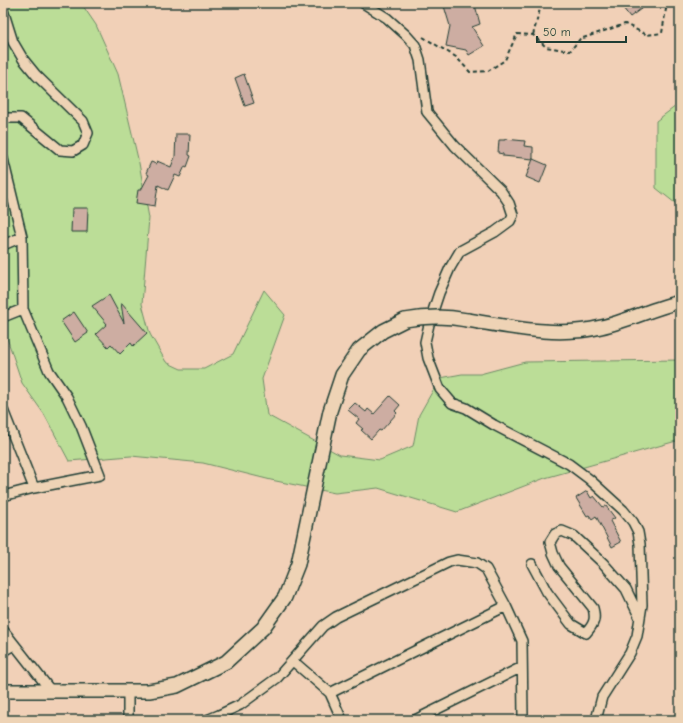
<svg xmlns="http://www.w3.org/2000/svg" width="683" height="723" font-family="'Comic Neue',sans-serif">
	<style>
		.green { fill: #bbdd97; stroke: #6d8d66 }
		.building { fill: #cdada2; stroke: #1f3d34 }
		.lines { fill: none; stroke-linecap: round; stroke-linejoin: round }
		.street-casing { stroke: #1f3d34; stroke-width: 12 }
		.secondary-casing { stroke: #1f3d34; stroke-width: 16 }
		.path { stroke: #1f3d34; stroke-width: 2; stroke-dasharray: 4 3; stroke-linecap: butt }
		.street { stroke: #eed3b5; stroke-width: 9 }
		.secondary { stroke: #eed3b5; stroke-width: 13 }
		.secondary-bridge-casing { stroke: #1f3d34; stroke-width: 16; stroke-linecap: butt }
		.secondary-bridge { stroke: #eed3b5; stroke-width: 13 }
	</style>
	<rect width="100%" height="100%" fill="#f1d0b7"/>
	<filter id="ink" filterUnits="userSpaceOnUse"><feTurbulence type="fractalNoise" baseFrequency=".025" numOctaves="2"/><feDisplacementMap in="SourceGraphic" scale="8" xChannelSelector="R" yChannelSelector="G"/><feConvolveMatrix kernelMatrix="1 2 1 2 8 2 1 2 1" color-interpolation-filters="sRGB"/></filter>
	<g filter="url(#ink)">
		<path class="green" d="M 3,3 L 81,3 L 96,25 L 118,74 L 139,163 L 149,218 L 142,304 L 150,334 L 166,362 L 181,369 L 204,369 L 233,354 L 264,290 L 285,315 L 262,379 L 267,415 L 340,455 L 380,460 L 413,446 L 419,415 L 440,378 L 462,374 L 480,374 L 525,362 L 680,360 L 680,440 L 545,478 L 457,512 L 378,488 L 335,493 L 271,480 L 203,463 L 131,456 L 69,461 L 44,414 L 22,383 L 3,326 Z
			M 680,103 L 680,207 L 656,188 L 656,121 Z"/>
		<path class="building" d="M 454,3 L 457,3 L 458,7 L 469,3 L 470,7 L 475,5 L 480,24 L 472,27 L 484,46 L 469,55 L 466,50 L 446,46 L 450,26 L 444,6 Z
			M 629,3 L 649,3 L 630,17 L 623,8 Z
			M 244,74 L 254,103 L 245,106 L 235,78 Z
			M 176,134 L 190,134 L 189,155 L 191,156 L 187,167 L 185,166 L 180,177 L 175,175 L 168,190 L 158,185 L 155,206 L 136,203 L 138,190 L 141,190 L 149,175 L 146,173 L 151,162 L 156,164 L 157,161 L 171,167 L 175,157 Z
			M 505,139 L 525,141 L 524,146 L 533,147 L 533,159 L 503,156 L 503,154 L 498,153 L 499,140 L 505,140 Z
			M 533,159 L 547,165 L 540,183 L 526,177 Z
			M 72,208 L 88,208 L 87,232 L 71,232 Z
			M 109,295 L 124,323 L 121,303 L 147,333 L 133,346 L 131,343 L 120,354 L 111,344 L 108,347 L 96,334 L 107,324 L 92,306 Z
			M 74,312 L 88,333 L 75,342 L 61,321 Z
			M 390,396 L 400,405 L 395,411 L 397,413 L 381,431 L 379,430 L 371,439 L 361,430 L 363,429 L 356,423 L 359,419 L 348,410 L 355,403 L 366,412 L 368,409 L 374,414 Z
			M 587,491 L 591,498 L 594,496 L 603,507 L 606,506 L 615,518 L 610,521 L 621,542 L 612,547 L 596,516 L 592,519 L 589,515 L 587,516 L 576,498 Z"/>
		<g class="lines">
			<g class="street-casing">
				<path id="street" d="M 363,3 L 387,18 L 406,35 L 415,45 L 420,60 L 427,112 L 455,146 L 501,191 L 509,203 L 513,215 L 510,221 L 495,232 L 460,251 L 450,268 L 439,293 L 430,320 L 425,342 L 428,358 L 440,389 L 452,403 L 466,408 L 494,425 L 569,464 L 589,479 L 623,510 L 633,522 L 638,532 L 640,544 L 642,605 L 637,636 L 630,653 L 602,697 L 596,720
					M 3,10 L 13,42 L 23,59 L 36,75 L 83,121 L 88,133 L 83,145 L 73,151 L 60,150 L 21,118 L 3,118
					M 3,159 L 22,237 L 23,309 L 49,371 L 67,397 L 81,426 L 100,475 L 34,488 L 3,496
					M 3,245 L 22,237
					M 3,317 L 23,309
					M 3,410 L 34,488
					M 532,564 L 547,592 L 571,624 L 586,633 C 594,624 596,619 593,608 L 559,566 L 553,553 L 550,542 L 555,534 L 562,531 L 574,536 L 603,563 L 626,589 L 639,616
					M 3,630 L 51,691
					M 3,651 L 14,645
					M 293,661 L 330,693 L 342,720
					M 330,693 L 506,606
					M 128,720 L 128,691
					M 207,720 L 219,715 L 240,705 L 277,678 L 323,626 L 336,617 L 449,562 L 457,560 L 477,563 L 486,569 L 506,606 L 522,641 L 523,717 L 522,720
					M 415,720 L 522,667"/>
			</g>
			<g class="secondary-casing">
				<path id="secondary" d="M 467,320 C 511,327 557,338 601,327 C 628,321 653,308 680,302
					M 3,691 L 149,691 L 177,686 L 226,662 L 263,628 L 285,597 L 298,564 L 330,411 L 342,375 L 359,350 L 383,331 L 405,320"/>
			</g>
			<path class="path" d="M 533,35 L 540,9 L 544,3
				M 423,37 L 456,57 L 470,72 L 488,71 L 505,60 L 517,34 L 533,35 L 546,47 L 570,51 L 580,39 L 625,24 L 647,35 L 662,33 L 667,3"/>
			<use href="#street" class="street"/>
			<use href="#secondary" class="secondary"/>
			<g class="secondary-bridge-casing">
				<path id="secondary-bridge" d="M 405,320 C 427,316 446,316 467,320"/>
			</g>
			<use href="#secondary-bridge" class="secondary-bridge"/>
		</g>
	</g>
	<rect width="683" height="723" fill="none" stroke="#eed3b5" stroke-width="16"/>
	<rect x="8" y="8" width="667" height="707" fill="none" stroke="#1f3d34" stroke-width="1.5" filter="url(#ink)"/>
	<path d="M537 36v6h89v-6" fill="none" stroke="#1f3d34" stroke-width="2"/>
	<text x="543" y="36" font-size="12" fill="#1f3d34" stroke="#eed3b5" stroke-width="3" paint-order="stroke">50 m</text>
</svg>
